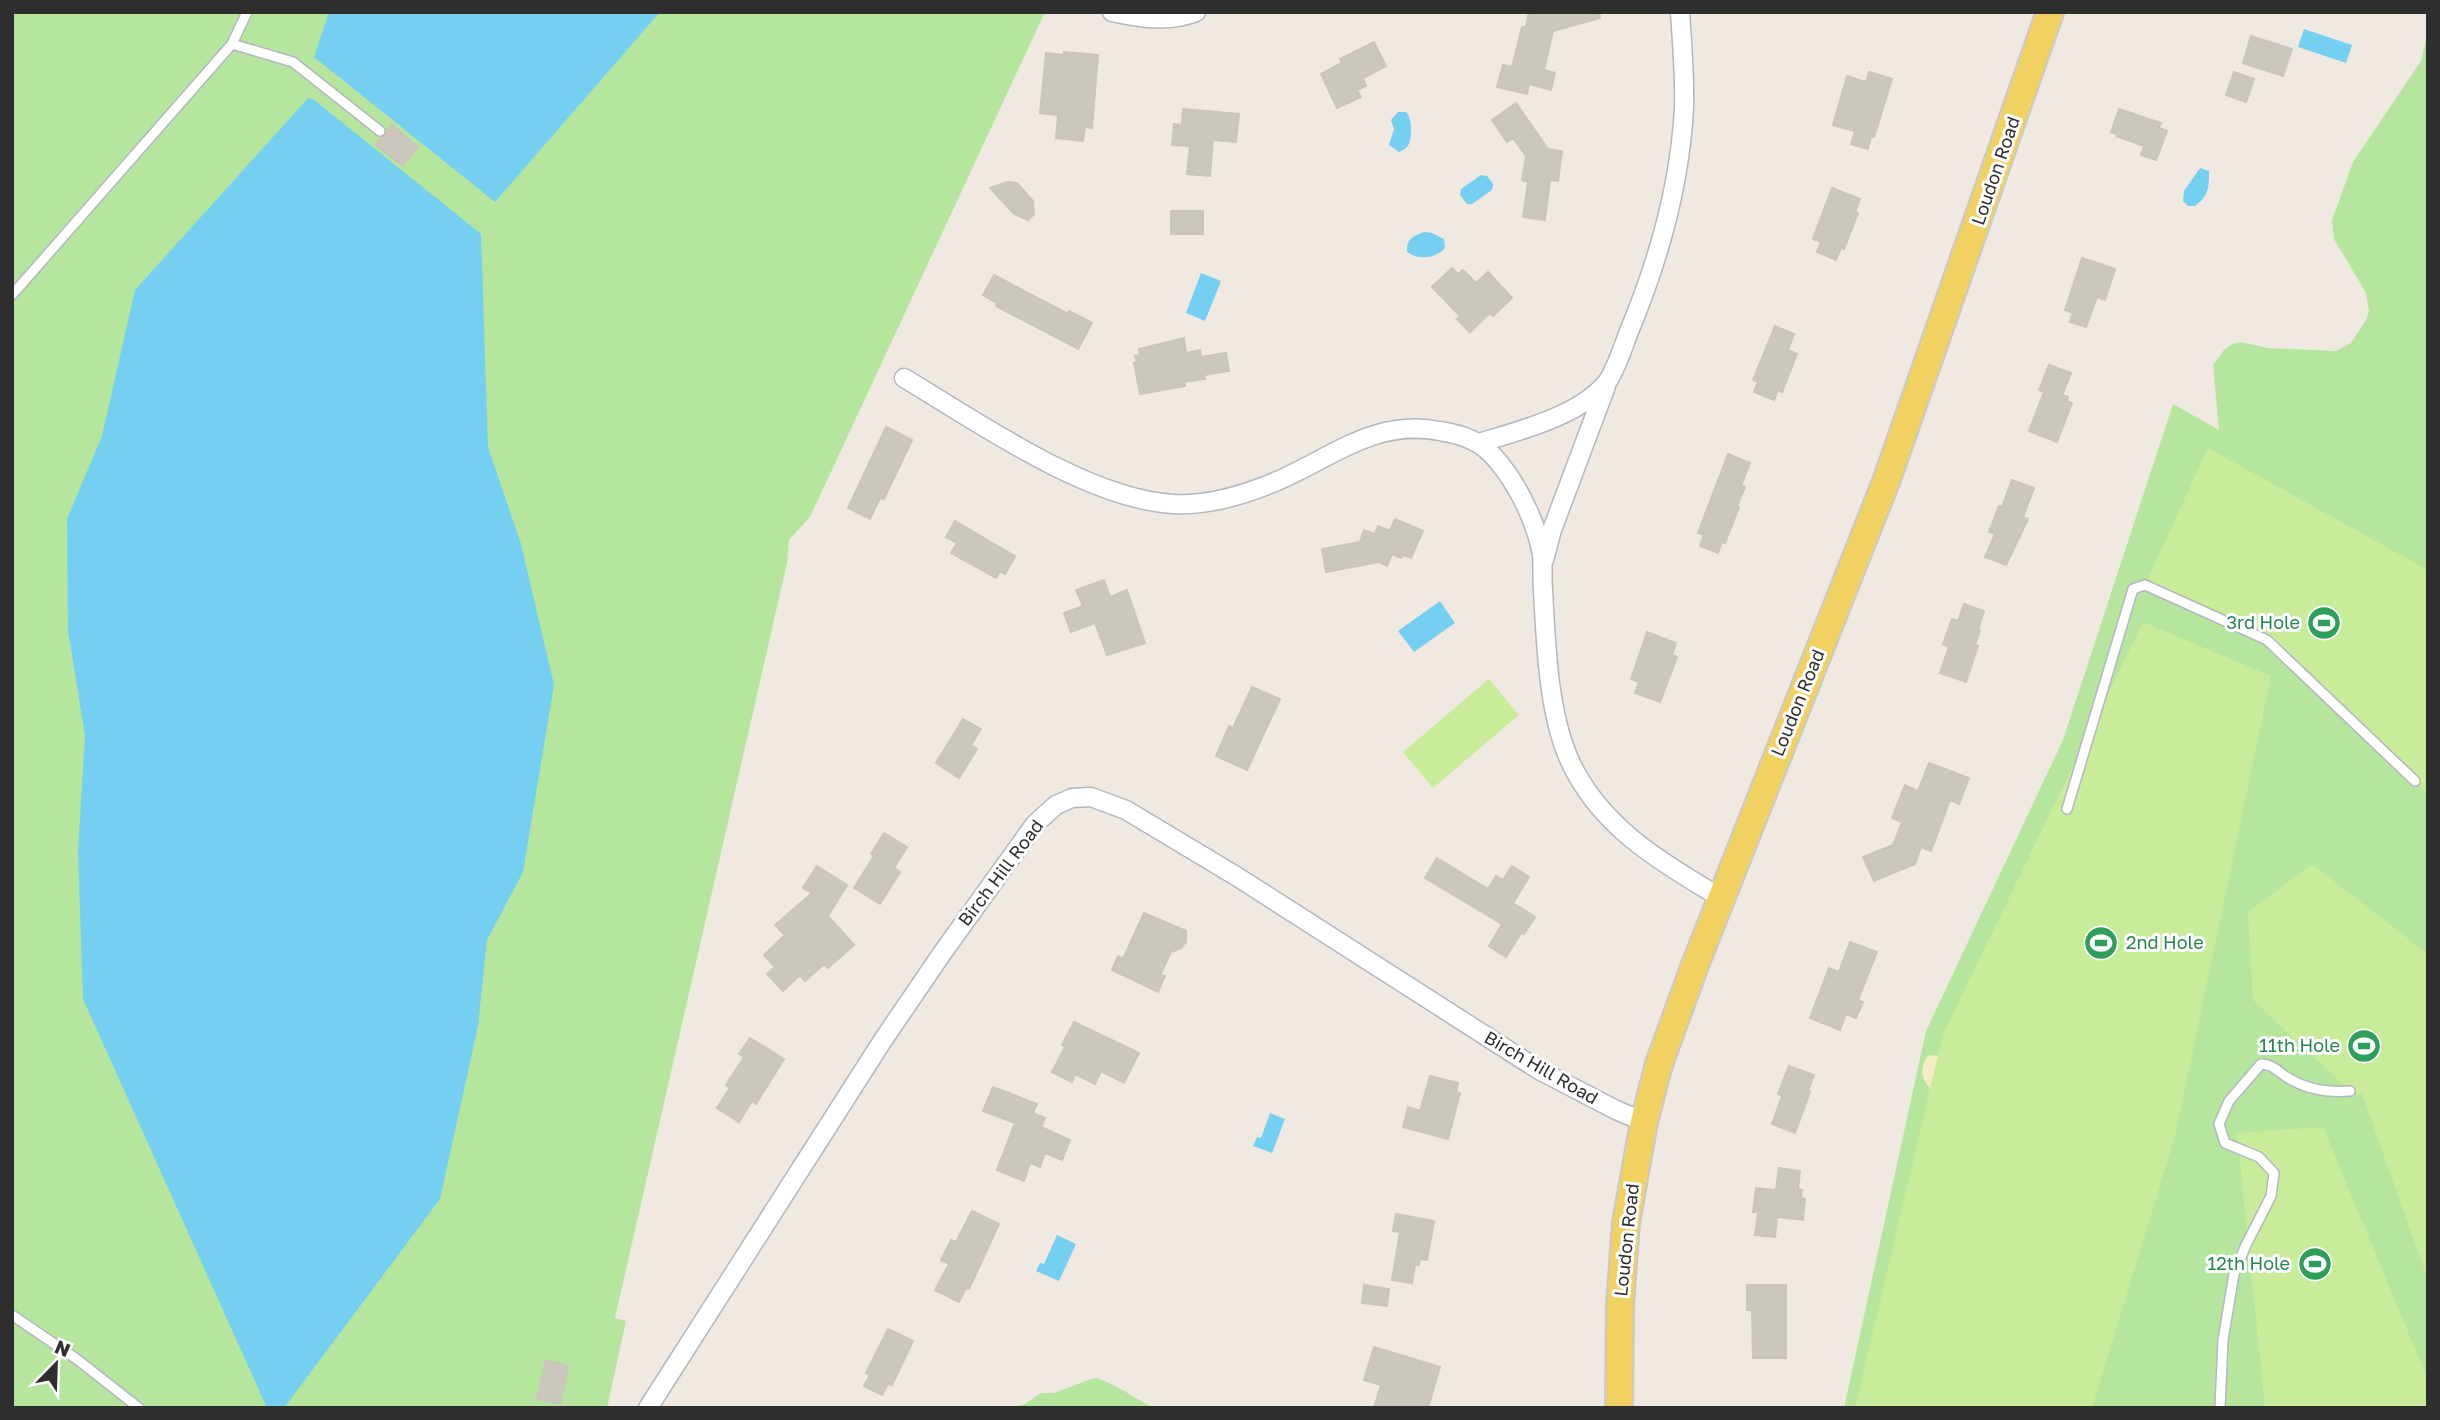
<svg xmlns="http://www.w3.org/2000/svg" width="2440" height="1420" font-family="'Golos Text',sans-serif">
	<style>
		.green { fill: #b6e59e }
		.sand { fill: #f3ecc5 }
		.pitch { fill: #c9ec9a }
		.water { fill: #75cff0 }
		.building { fill: #cbc7bf; stroke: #cbc5ba; stroke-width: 2 }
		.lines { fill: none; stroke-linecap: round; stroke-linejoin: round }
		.lane-casing { stroke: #b4b7c1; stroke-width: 12 }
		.street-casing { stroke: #b4b7c1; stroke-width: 21 }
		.primary-casing { stroke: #c9c9c9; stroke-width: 30 }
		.lane { stroke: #fff; stroke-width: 9 }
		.street { stroke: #fff; stroke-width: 18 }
		.primary { stroke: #f2d163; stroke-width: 26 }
		.labels { text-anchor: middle; stroke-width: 6; stroke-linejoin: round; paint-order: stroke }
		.street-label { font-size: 18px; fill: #2e2e2e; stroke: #fff }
		.leisure-label { font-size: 18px; fill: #27864d; stroke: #fff; text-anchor: end }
	</style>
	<rect width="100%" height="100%" fill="#efe9e1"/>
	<path class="green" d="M 12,12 L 1045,12 L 810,517 L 789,540 L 787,563 L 615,1318 L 626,1321 L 607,1408 L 12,1408 Z
		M 2428,31 L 2428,1408 L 1844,1408 L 1926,1031 L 2063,740 L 2173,404 L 2219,430 L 2213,365 L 2224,350 L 2232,344 L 2241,342 L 2268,348 L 2336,351 L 2351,343 L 2366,320 L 2369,311 L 2366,293 L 2334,239 L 2332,220 L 2353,162 L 2421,61 Z
		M 1097,1378 C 1118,1385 1135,1399 1155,1408 L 1008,1408 L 1025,1404 L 1041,1393 L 1054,1393 L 1091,1379 Z"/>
	<path class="sand" d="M 1929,1055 L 1940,1056 L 1936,1093 C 1922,1084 1917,1068 1929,1055 Z"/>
	<path class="pitch" d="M 2208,448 L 2428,570 L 2428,794 L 2295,661 L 2145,585 Z
		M 2143,622 L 2271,676 L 2175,1136 L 2092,1408 L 1855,1408 L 1943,1034 Z
		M 1489,679 L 1519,715 L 1433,788 L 1403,752 Z
		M 2312,864 L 2428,954 L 2428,1280 L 2362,1094 L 2350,1091 L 2253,1000 L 2248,912 Z
		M 2323,1127 L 2428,1380 L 2428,1408 L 2265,1408 L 2237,1133 Z"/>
	<path class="water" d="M 329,12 L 660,12 L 495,202 L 314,57 Z
		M 2304,29 L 2352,45 L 2346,63 L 2298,47 Z
		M 308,98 L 313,99 L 481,234 L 488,447 L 521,544 L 554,685 L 523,872 L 487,940 L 478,1026 L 440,1199 L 284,1408 L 267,1408 L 83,999 L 78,851 L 85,736 L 68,630 L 67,519 L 102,436 L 135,290 Z
		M 1398,112 L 1406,112 C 1413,119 1412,137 1408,146 C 1406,149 1402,150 1399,152 L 1389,145 L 1394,129 L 1391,120 Z
		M 2200,168 L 2209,171 C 2209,187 2209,196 2195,206 L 2188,206 L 2183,201 L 2184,191 Z
		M 1481,175 L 1487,176 L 1493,184 L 1492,190 L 1472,204 L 1467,204 L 1460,195 L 1461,189 Z
		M 1424,232 L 1432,233 L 1444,239 L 1445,248 C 1435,259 1418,260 1407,252 C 1406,239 1413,236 1424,232 Z
		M 1201,273 L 1221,281 L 1205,321 L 1186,313 Z
		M 1440,601 L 1455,623 L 1414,652 L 1398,631 Z
		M 1270,1113 L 1285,1119 L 1272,1153 L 1253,1146 L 1257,1137 L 1261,1138 Z
		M 1057,1235 L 1076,1244 L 1059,1281 L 1036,1271 L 1040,1263 L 1044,1264 Z"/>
	<path class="building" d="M 1529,12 L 1599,12 L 1600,18 L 1553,31 L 1544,70 L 1555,73 L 1551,90 L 1529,84 L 1527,94 L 1497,87 L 1503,65 L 1512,67 L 1522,27 L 1526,27 Z
		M 2251,36 L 2292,49 L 2283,76 L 2243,63 Z
		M 1374,42 L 1386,66 L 1363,78 L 1366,86 L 1357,90 L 1361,97 L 1337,108 L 1321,74 L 1342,63 L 1340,59 Z
		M 1064,52 L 1098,55 L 1092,128 L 1085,127 L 1083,141 L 1056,138 L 1058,115 L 1040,113 L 1046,53 L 1064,55 Z
		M 1869,72 L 1892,79 L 1874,137 L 1871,136 L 1868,149 L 1851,144 L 1855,131 L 1833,125 L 1847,76 L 1866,82 Z
		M 2234,72 L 2254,79 L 2246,102 L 2226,95 Z
		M 1516,103 L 1548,149 L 1562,151 L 1558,181 L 1550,180 L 1545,220 L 1523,217 L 1528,182 L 1522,180 L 1526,156 L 1513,138 L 1507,142 L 1492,120 Z
		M 1183,109 L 1239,114 L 1236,142 L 1213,140 L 1210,176 L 1187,174 L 1190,146 L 1172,145 L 1174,124 L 1182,125 Z
		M 2119,109 L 2161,123 L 2159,128 L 2167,131 L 2156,160 L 2141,155 L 2144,146 L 2116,136 L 2117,134 L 2111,132 Z
		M 391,124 L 418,147 L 403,166 L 375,144 L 385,136 Z
		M 1008,182 L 1017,183 L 1033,201 L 1034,214 L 1028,220 L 1014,214 L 990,188 Z
		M 1832,188 L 1860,199 L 1855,212 L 1858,213 L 1844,249 L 1841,248 L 1836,260 L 1817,252 L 1821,242 L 1813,239 Z
		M 1171,211 L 1203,211 L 1203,234 L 1171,234 Z
		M 2082,258 L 2115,269 L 2105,300 L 2097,297 L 2086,327 L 2070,322 L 2073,313 L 2065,310 Z
		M 1452,268 L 1458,274 L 1463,270 L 1476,283 L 1488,272 L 1512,298 L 1493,316 L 1490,313 L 1470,332 L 1457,319 L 1460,316 L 1432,287 Z
		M 994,275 L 1068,314 L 1069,311 L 1092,323 L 1078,349 L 996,306 L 997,303 L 983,295 Z
		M 1775,326 L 1794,334 L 1788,350 L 1797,354 L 1782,392 L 1778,390 L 1774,400 L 1754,392 L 1758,382 L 1753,380 Z
		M 1184,338 L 1186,353 L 1200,350 L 1201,357 L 1226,353 L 1229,371 L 1204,375 L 1205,379 L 1184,382 L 1185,386 L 1140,394 L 1134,363 L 1137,362 L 1135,356 L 1140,355 L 1139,349 Z
		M 2049,365 L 2071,373 L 2062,395 L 2068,397 L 2067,401 L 2072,403 L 2057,442 L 2029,431 L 2044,392 L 2039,390 Z
		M 886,427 L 912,440 L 884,499 L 880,498 L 870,519 L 848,508 Z
		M 1728,454 L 1750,463 L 1741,485 L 1745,487 L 1737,506 L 1739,507 L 1725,543 L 1722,542 L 1718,553 L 1700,546 L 1704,535 L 1698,533 Z
		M 2012,480 L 2034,488 L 2023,517 L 2028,519 L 2006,565 L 1985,557 L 1995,534 L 1989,532 L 1999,506 L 2002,507 Z
		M 1395,519 L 1423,531 L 1411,558 L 1403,555 L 1401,558 L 1392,554 L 1387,566 L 1379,562 L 1326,572 L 1322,549 L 1360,542 L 1364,530 L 1375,534 L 1378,526 L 1390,531 Z
		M 955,521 L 1015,556 L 1005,574 L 1000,571 L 996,578 L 951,553 L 957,543 L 946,537 Z
		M 1104,580 L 1110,597 L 1127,590 L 1145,643 L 1107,655 L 1095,623 L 1071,632 L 1064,613 L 1083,606 L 1076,590 Z
		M 1964,604 L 1984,611 L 1978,630 L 1980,630 L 1975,645 L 1978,646 L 1966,682 L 1940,673 L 1949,647 L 1943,644 L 1952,619 L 1958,621 Z
		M 1647,632 L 1676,643 L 1672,655 L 1677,657 L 1660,702 L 1635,693 L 1639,682 L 1631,679 Z
		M 1252,687 L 1280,699 L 1247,770 L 1216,756 L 1229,726 L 1233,728 Z
		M 963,719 L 981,729 L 971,745 L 977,749 L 959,778 L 936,763 Z
		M 1929,763 L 1969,778 L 1959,804 L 1950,800 L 1931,851 L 1921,847 L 1915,864 L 1874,881 L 1863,857 L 1893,845 L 1902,822 L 1892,818 L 1905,785 L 1918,791 Z
		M 884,833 L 907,847 L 894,868 L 900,872 L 880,904 L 854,888 L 874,856 L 871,854 Z
		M 1437,858 L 1488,889 L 1496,876 L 1503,880 L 1512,866 L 1529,877 L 1513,903 L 1535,917 L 1524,934 L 1521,933 L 1506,957 L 1489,946 L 1502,924 L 1425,878 Z
		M 817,866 L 847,885 L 828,916 L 854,945 L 828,968 L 824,964 L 805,981 L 800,975 L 783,991 L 767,974 L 775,967 L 764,955 L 785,935 L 775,925 L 812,893 L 803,888 Z
		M 1144,913 L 1186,931 L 1186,942 L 1181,948 L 1171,952 L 1160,975 L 1165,976 L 1158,992 L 1112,970 L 1118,956 L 1123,959 Z
		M 1850,942 L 1877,952 L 1858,1000 L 1863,1002 L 1856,1018 L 1846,1014 L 1840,1030 L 1810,1018 L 1829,968 L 1839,972 Z
		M 1074,1022 L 1139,1053 L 1124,1083 L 1101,1071 L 1095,1084 L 1075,1074 L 1072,1082 L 1052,1072 L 1065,1047 L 1062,1045 Z
		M 750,1038 L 784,1059 L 756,1104 L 752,1101 L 739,1122 L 717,1108 L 730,1088 L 726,1085 L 744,1057 L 739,1054 Z
		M 1789,1066 L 1814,1075 L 1808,1091 L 1810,1092 L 1795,1133 L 1772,1124 L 1782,1096 L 1778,1094 Z
		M 1430,1076 L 1458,1083 L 1456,1092 L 1460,1093 L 1448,1139 L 1403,1127 L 1408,1107 L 1420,1111 Z
		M 993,1087 L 1037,1104 L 1033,1113 L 1045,1118 L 1041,1127 L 1070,1140 L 1062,1160 L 1045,1153 L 1040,1167 L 1030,1163 L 1024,1181 L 997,1170 L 1015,1123 L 983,1111 Z
		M 1779,1168 L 1800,1171 L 1798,1189 L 1802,1190 L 1801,1198 L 1805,1199 L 1803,1220 L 1777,1217 L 1775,1237 L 1755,1235 L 1758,1212 L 1753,1212 L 1756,1188 L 1776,1190 Z
		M 972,1211 L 999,1224 L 969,1289 L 966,1288 L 959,1302 L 935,1290 L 949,1264 L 941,1260 L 951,1240 L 956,1242 Z
		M 1396,1214 L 1434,1221 L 1427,1260 L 1420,1259 L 1419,1265 L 1415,1265 L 1412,1283 L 1392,1280 L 1400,1232 L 1393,1231 Z
		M 1364,1285 L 1389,1289 L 1387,1306 L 1362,1303 Z
		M 1747,1285 L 1786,1285 L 1786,1358 L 1753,1358 L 1752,1310 L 1747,1310 Z
		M 888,1329 L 913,1341 L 892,1385 L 888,1384 L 882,1395 L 864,1386 L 870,1375 L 866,1373 Z
		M 1374,1347 L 1440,1367 L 1428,1408 L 1374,1408 L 1381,1385 L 1364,1380 Z
		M 546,1360 L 568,1366 L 560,1404 L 537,1399 Z"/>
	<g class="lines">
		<g class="lane-casing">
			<path id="lane" d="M 232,44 L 293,62 L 380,131
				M 12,295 L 232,44 L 247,12
				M 2067,809 L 2133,589 L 2145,585 L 2267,640 L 2415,781
				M 12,1315 L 78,1360 L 139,1408
				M 2220,1408 L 2223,1340 L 2234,1274 L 2246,1245 L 2271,1196 L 2274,1173 L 2259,1157 L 2225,1143 L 2219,1124 L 2229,1101 L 2261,1064 C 2272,1064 2276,1070 2285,1076 C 2305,1089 2326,1093 2350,1091"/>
		</g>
		<g class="street-casing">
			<path id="street" d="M 1112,12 C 1139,18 1169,23 1196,12
				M 904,378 C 978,422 1087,499 1173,504 C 1207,506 1240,496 1270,484 C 1330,460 1372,418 1440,431 C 1453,433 1468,437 1479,444 C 1492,452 1502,466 1511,479 C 1525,501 1537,528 1542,554 C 1543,566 1542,578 1543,590 C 1546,645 1548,724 1576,773 C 1609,833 1665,864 1721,898
				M 1479,443 C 1518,431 1580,416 1607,382 C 1616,370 1624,344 1630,329 C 1659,259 1680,184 1684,108 C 1685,76 1682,44 1680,12
				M 1544,560 L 1552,530 L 1606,386
				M 648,1408 L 883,1040 L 943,952 L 1035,824 L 1056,805 L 1072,798 L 1091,797 L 1126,810 L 1236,876 L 1539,1070 L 1616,1110 L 1644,1122"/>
		</g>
		<g class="primary-casing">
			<path id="primary" d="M 1619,1408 L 1620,1305 L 1626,1223 L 1644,1122 L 1659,1064 L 1695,965 L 1887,479 L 2050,12"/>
		</g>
		<use href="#lane" class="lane"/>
		<use href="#street" class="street"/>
		<use href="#primary" class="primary"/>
	</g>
	<defs>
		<g id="stadium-disc" transform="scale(1.75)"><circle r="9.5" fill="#2e9e5b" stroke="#fff"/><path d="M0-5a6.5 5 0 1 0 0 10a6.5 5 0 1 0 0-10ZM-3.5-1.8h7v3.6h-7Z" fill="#fff"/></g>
	</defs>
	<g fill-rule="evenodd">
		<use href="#stadium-disc" x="2324" y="623"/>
		<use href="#stadium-disc" x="2101" y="943"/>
		<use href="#stadium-disc" x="2364" y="1046"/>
		<use href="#stadium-disc" x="2315" y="1264"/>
	</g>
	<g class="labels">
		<g class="street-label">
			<text transform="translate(1996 171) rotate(-71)" y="6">Loudon Road</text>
			<text transform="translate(1798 703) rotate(-68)" y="6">Loudon Road</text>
			<text transform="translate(1001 873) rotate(-53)" y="6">Birch Hill Road</text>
			<text transform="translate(1541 1068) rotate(30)" y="6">Birch Hill Road</text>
			<text transform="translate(1627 1240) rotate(-84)" y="6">Loudon Road</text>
		</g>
		<g class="leisure-label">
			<text x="2300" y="629">3rd Hole</text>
			<text x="2126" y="949" text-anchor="start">2nd Hole</text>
			<text x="2340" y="1052">11th Hole</text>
			<text x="2290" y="1270">12th Hole</text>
		</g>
	</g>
	<rect width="2440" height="1420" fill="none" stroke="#2e2e2e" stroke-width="28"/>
	<g transform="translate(56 1364) rotate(23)" stroke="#ffffff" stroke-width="5" paint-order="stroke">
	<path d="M0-5L12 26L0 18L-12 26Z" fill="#2e2e2e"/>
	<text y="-10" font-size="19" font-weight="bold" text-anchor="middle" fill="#2e2e2e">N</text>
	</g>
</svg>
